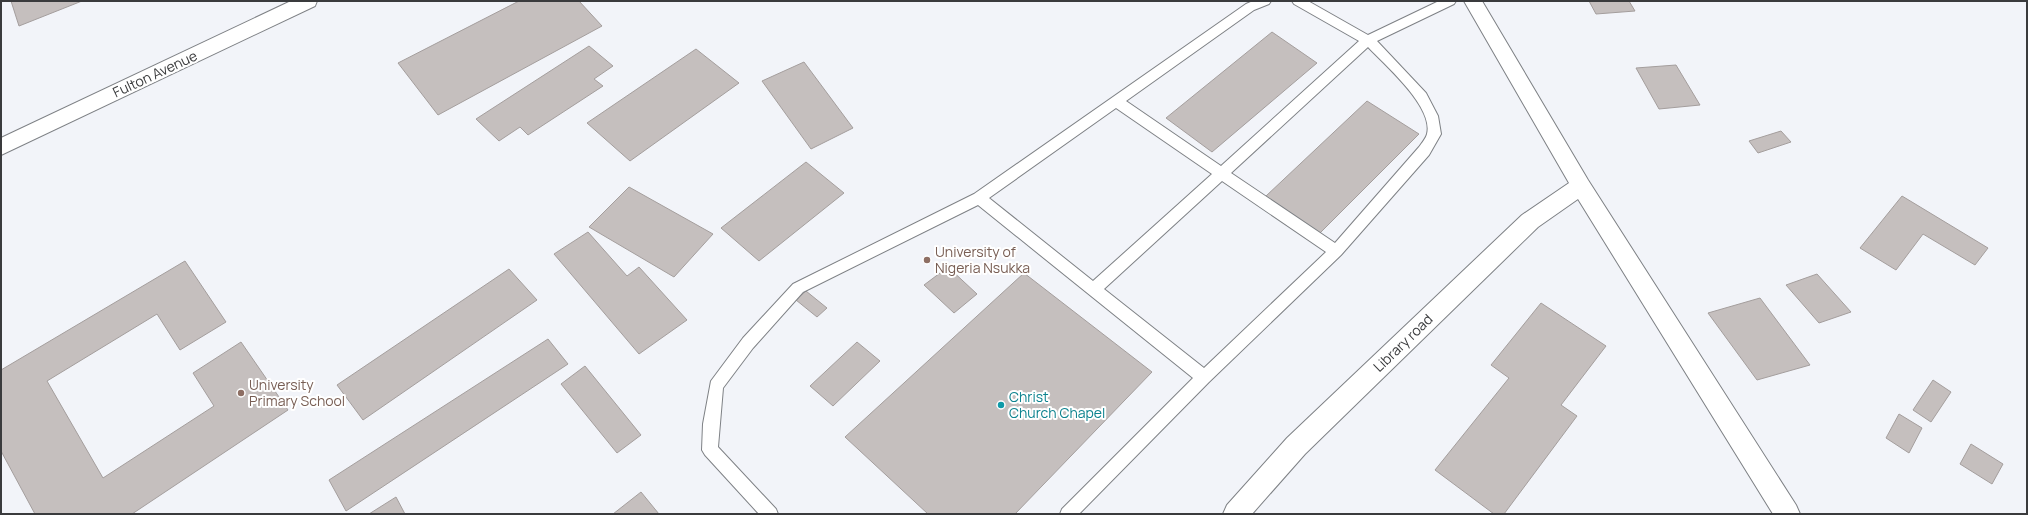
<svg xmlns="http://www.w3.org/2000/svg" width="2028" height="515" font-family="Manrope,sans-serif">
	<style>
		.building { fill: #c5bfbe; stroke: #a49e9d }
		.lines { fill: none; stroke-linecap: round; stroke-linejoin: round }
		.service-casing { stroke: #7e8185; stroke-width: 2 }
		.tertiary-casing { stroke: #7e8185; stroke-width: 2 }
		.service { fill: #fff; fill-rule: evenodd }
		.tertiary { fill: #fff; fill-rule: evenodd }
		.education-dot { fill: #8d6e63; stroke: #fff; stroke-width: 1.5 }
		.culture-dot { fill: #0f9aa8; stroke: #fff; stroke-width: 1.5 }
		.labels { text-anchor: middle; stroke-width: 4; stroke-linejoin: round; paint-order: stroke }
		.street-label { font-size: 14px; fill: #3a3b3d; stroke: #fff }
		.education-label { font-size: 14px; fill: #785e54; stroke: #fff; text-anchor: start }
		.culture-label { font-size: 14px; fill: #0d838f; stroke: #fff; text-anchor: start }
	</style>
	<rect width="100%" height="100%" fill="#f2f4f9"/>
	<path class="building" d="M 11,1 L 82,1 L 19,26 Z
		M 519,1 L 579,1 L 602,26 L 438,115 L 398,63 Z
		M 1589,1 L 1629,1 L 1635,11 L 1596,14 Z
		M 1272,32 L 1317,63 L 1212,152 L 1166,118 Z
		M 589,46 L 613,66 L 594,79 L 603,86 L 528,135 L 520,127 L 499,141 L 476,119 Z
		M 696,49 L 739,83 L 630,161 L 587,123 Z
		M 804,62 L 853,128 L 811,149 L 762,81 Z
		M 1676,65 L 1700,105 L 1659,109 L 1636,68 Z
		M 1367,101 L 1419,134 L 1319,234 L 1266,196 Z
		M 1781,131 L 1791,142 L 1758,153 L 1749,141 Z
		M 806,162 L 844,193 L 759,261 L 721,228 Z
		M 629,187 L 713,234 L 674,277 L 589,227 Z
		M 1902,196 L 1988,248 L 1975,265 L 1923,234 L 1896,270 L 1860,248 Z
		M 588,232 L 627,276 L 639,267 L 687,320 L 639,354 L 554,254 Z
		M 185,261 L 226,322 L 180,350 L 157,314 L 47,381 L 103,478 L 214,406 L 193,373 L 241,342 L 288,410 L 132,514 L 35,514 L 1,451 L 1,370 Z
		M 948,267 L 977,294 L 954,313 L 924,285 Z
		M 509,269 L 537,300 L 363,420 L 337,385 Z
		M 1024,273 L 1152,372 L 1015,514 L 928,514 L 845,437 Z
		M 1817,274 L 1851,312 L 1819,323 L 1786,285 Z
		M 806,291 L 827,308 L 817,317 L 796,300 Z
		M 1760,298 L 1810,365 L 1757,380 L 1708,313 Z
		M 1541,303 L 1606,346 L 1561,405 L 1577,416 L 1504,514 L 1494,514 L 1435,470 L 1509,378 L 1491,365 Z
		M 548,339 L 568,364 L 346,511 L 329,480 Z
		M 857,342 L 880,361 L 833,406 L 810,386 Z
		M 585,366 L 641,435 L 617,453 L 561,384 Z
		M 1933,380 L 1951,392 L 1931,422 L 1913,410 Z
		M 1899,414 L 1922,428 L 1909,453 L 1886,438 Z
		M 1971,444 L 2003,464 L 1992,484 L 1960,464 Z
		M 641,492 L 659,514 L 613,514 Z
		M 396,497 L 405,514 L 369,514 Z"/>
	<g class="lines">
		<g class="service-casing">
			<path id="service" d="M 1253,1 L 1271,1 L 1269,4 L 1254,10 L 1126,101 L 1221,166 L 1359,41 L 1294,4 L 1292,1 L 1308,1 L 1368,35 L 1439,1 L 1456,1 L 1454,4 L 1377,41 L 1426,93 L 1438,116 L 1441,134 L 1429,155 L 1341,255 L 1209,382 L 1079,514 L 1060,514 L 1062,509 L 1193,378 L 978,205 L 803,292 L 753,348 L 723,388 L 718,447 L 776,509 L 778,514 L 759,514 L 705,455 L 702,450 L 703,424 L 711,381 L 743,338 L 793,284 L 974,194 L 1246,4 ZM 1368,47 C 1385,65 1434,107 1427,134 C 1426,138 1422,143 1419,147 L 1335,243 L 1231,173 ZM 1116,108 L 1212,174 L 1093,281 L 989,198 ZM 1222,181 L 1326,252 L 1204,368 L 1104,289 Z"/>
		</g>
		<g class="tertiary-casing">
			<path id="tertiary" d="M 291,1 L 317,1 L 315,6 L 1,155 L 1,138 Z
				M 1464,1 L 1482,1 L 1588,180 L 1796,505 L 1800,514 L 1773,514 L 1578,199 L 1538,227 L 1305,454 L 1252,514 L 1223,514 L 1227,505 L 1287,438 L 1522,215 L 1569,183 Z"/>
		</g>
		<use href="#service" class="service"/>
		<use href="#tertiary" class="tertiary"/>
	</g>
	<g class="education-dot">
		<circle cx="927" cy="260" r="4"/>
		<circle cx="241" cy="393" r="4"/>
	</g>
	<circle class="culture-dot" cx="1001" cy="405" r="4"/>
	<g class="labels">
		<g class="street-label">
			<text transform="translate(155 74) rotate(-25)" y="5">Fulton Avenue</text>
			<text transform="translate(1403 343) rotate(-44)" y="5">Library road</text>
		</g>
		<g class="education-label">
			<text x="935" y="257">University of<tspan x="935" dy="16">Nigeria Nsukka</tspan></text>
			<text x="249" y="390">University<tspan x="249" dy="16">Primary School</tspan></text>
		</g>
		<g class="culture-label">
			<text x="1009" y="402">Christ<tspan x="1009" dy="16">Church Chapel</tspan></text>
		</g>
	</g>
	<rect width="2028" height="515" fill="none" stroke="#3a3b3d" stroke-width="4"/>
</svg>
